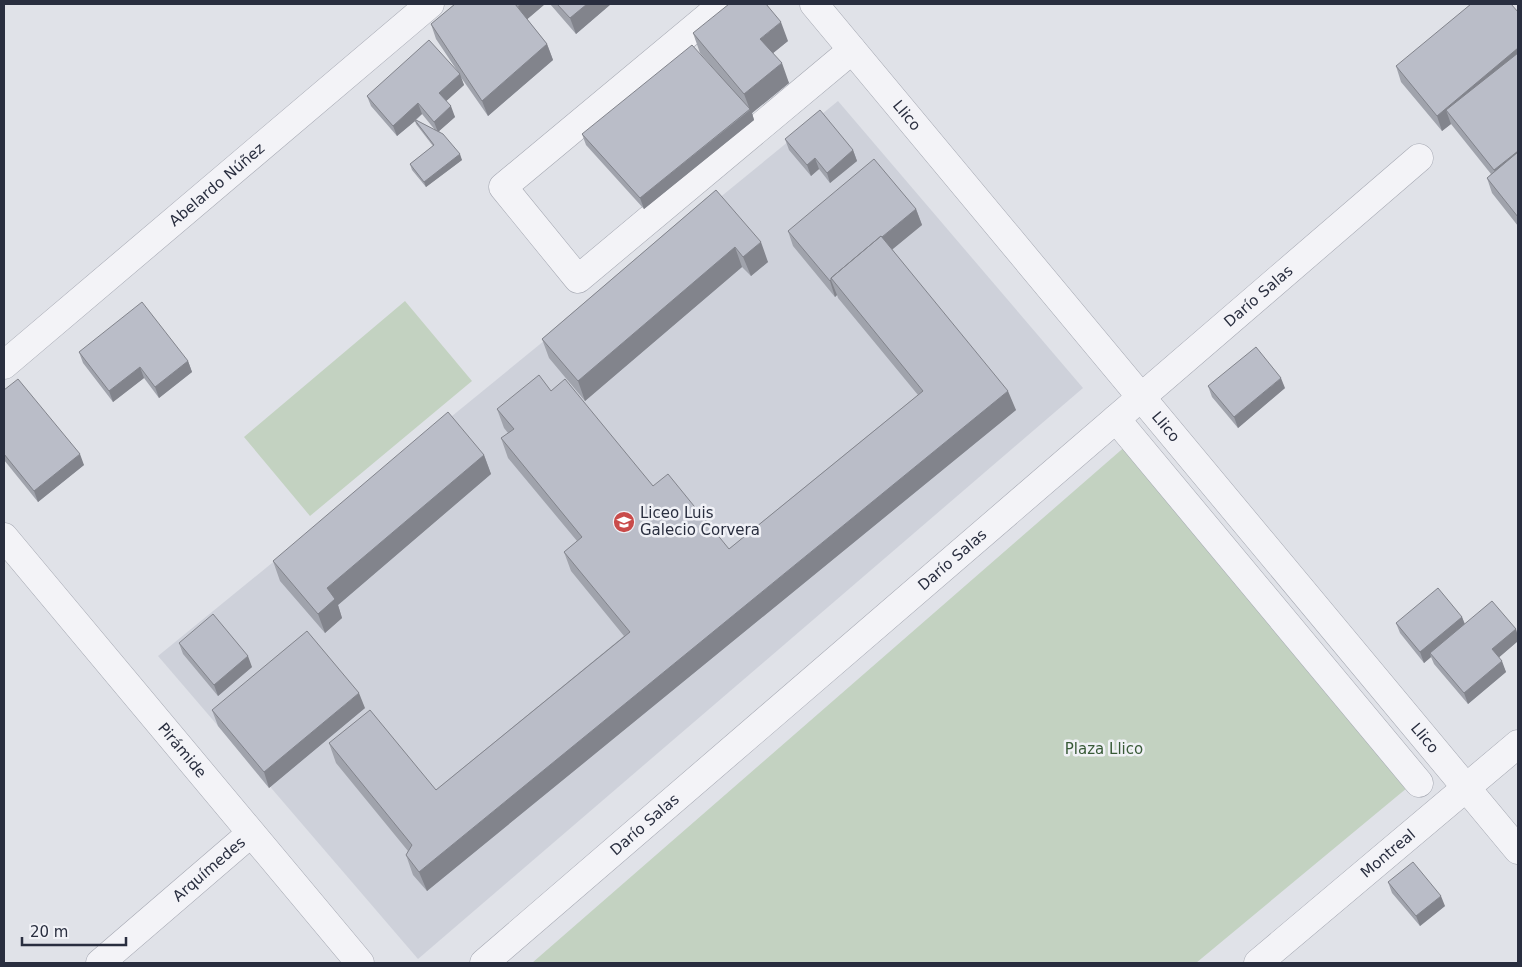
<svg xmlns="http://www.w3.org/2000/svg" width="1522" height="967" font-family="'DejaVu Sans',sans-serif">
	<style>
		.built { fill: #ced1da }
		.green { fill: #c3d2c1 }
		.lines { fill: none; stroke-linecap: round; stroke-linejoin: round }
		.minor-casing { stroke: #a5a8b2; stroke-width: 29 }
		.minor { stroke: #f3f3f7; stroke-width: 28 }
		.wall { fill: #a0a3ac; fill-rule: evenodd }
		.shaded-wall { fill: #82848c }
		.building { fill: #babdc8; stroke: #82848c }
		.labels { text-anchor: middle; stroke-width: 5; stroke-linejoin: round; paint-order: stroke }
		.street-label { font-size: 15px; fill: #292e3f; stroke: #f0f1f6 }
		.poi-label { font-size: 15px; fill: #292e3f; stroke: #f0f1f6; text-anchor: start }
		.park-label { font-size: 15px; fill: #385a37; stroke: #f0f1f6 }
	</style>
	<rect width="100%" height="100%" fill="#e0e2e8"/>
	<path class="built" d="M 838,101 L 1083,388 L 418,959 L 158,656 Z"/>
	<path class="green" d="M 405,301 L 472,381 L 310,516 L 244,437 Z
		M 1128,444 L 1413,783 L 1196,963 L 532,963 Z"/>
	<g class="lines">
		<g class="minor-casing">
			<g id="minor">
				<path d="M 723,4 L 503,187 L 578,279 L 852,50"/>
				<path id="s1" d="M 814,4 L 1518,850"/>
				<path id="s2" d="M 4,365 L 430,4"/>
				<path d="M 1116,419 L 1419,783"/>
				<path id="s3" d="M 4,537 L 360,963"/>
				<path id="s4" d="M 100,963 L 250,834"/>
				<path id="s5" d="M 484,963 L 1419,158"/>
				<path id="s6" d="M 1258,963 L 1518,744"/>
			</g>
		</g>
		<use href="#minor" class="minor"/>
	</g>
	<path class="wall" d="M 455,4 L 545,4 L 527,19 L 547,44 L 553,60 L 488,116 L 460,76 L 464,85 L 446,101 L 455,117 L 439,131 L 462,160 L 426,187 L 412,170 L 410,164 L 433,146 L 416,124 L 415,121 L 397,136 L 371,106 L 367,96 L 458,72 L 436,39 L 431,24 ZM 422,114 L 435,130 L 416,120 Z
		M 550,4 L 611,4 L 576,34 Z
		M 1518,12 L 1518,226 L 1492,193 L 1487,178 L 1491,174 L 1451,124 L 1442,131 L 1401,82 L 1396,66 Z
		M 693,33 L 788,41 L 773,53 L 789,83 L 752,113 L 754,120 L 644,209 L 586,145 L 582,134 L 719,75 L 700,53 Z
		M 785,139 L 853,150 L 857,161 L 830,183 L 819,169 L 811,176 L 789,150 Z
		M 716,190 L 768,262 L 751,276 L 742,267 L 585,401 L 549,358 L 542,339 Z
		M 916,209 L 922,225 L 892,249 L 1016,410 L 427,891 L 413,875 L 406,855 L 408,851 L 336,763 L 329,743 L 436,790 L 624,636 L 571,571 L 564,552 L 577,541 L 508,458 L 501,438 L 508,433 L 504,428 L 497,409 L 551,391 L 653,486 L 729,549 L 918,395 L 838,298 L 837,295 L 835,297 L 793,246 L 788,231 Z
		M 79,352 L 188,361 L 192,372 L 159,398 L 144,378 L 113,402 L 83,363 Z
		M 1208,386 L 1285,388 L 1238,428 L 1212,397 Z
		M 4,390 L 84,465 L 38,502 L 4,460 Z
		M 484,455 L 491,474 L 338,605 L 342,618 L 325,633 L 280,581 L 273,561 Z
		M 1462,617 L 1465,624 L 1516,629 L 1518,637 L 1518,641 L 1499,657 L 1506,672 L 1468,704 L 1434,664 L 1431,657 L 1424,663 L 1400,633 L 1396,623 Z
		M 179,643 L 252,667 L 218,696 L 183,654 Z
		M 365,708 L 269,788 L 218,726 L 212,710 Z
		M 1388,882 L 1445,906 L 1420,926 L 1392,893 Z"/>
	<path class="shaded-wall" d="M 522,4 L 545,4 L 524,22 L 518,6 Z
		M 587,4 L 611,4 L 576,34 L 570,18 Z
		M 781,22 L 788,41 L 767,58 L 760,39 Z
		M 547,44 L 553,60 L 488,116 L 482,101 Z
		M 1518,48 L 1518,68 L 1446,110 L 1451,124 L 1442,131 L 1437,116 Z
		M 782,63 L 789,83 L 752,113 L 754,120 L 644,209 L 640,198 L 750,110 L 744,94 Z
		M 460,74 L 464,85 L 443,104 L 439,93 Z
		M 418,103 L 422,114 L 415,120 L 414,119 L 415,121 L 397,136 L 393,126 Z
		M 451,106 L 455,117 L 438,132 L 434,122 Z
		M 853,150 L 857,161 L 830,183 L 827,173 Z
		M 1518,151 L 1518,171 L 1500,185 L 1494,170 Z
		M 460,154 L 462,160 L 426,187 L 424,182 Z
		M 815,158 L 819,169 L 811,176 L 807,165 Z
		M 916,209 L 922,225 L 842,291 L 832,279 Z
		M 761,242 L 768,262 L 751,276 L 743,257 Z
		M 735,247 L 742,267 L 585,401 L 578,381 Z
		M 831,280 L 837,295 L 835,297 L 830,281 Z
		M 188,361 L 192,372 L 159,398 L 155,387 Z
		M 140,367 L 144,378 L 113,402 L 109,391 Z
		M 1281,378 L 1285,388 L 1238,428 L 1234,417 Z
		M 1008,391 L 1016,410 L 427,891 L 419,872 Z
		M 80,454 L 84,465 L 38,502 L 34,491 Z
		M 484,455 L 491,474 L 338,605 L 342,618 L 325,633 L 318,614 L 327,588 Z
		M 1462,617 L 1466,628 L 1430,653 L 1431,657 L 1424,663 L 1420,652 Z
		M 1516,629 L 1518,637 L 1518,641 L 1496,660 L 1492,649 Z
		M 248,656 L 252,667 L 218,696 L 214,685 Z
		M 1502,661 L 1506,672 L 1468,704 L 1464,693 Z
		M 359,693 L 365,708 L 269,788 L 264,772 Z
		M 1441,896 L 1445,906 L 1420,926 L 1416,916 Z"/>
	<path class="building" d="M 455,4 L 515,4 L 547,44 L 482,101 L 431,24 Z
		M 557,4 L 587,4 L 570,18 Z
		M 729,4 L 766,4 L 781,22 L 760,39 L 782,63 L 744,94 L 693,33 Z
		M 1471,4 L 1511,4 L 1518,12 L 1518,48 L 1437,116 L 1396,66 Z
		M 429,40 L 460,74 L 439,93 L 451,106 L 434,122 L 418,103 L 393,126 L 367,96 Z
		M 692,45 L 750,109 L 640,198 L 582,134 Z
		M 1518,53 L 1518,151 L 1494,170 L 1446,110 Z
		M 820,110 L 853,150 L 827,173 L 815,158 L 807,165 L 785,139 Z
		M 414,119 L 443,134 L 460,154 L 424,182 L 410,164 L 434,145 Z
		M 1518,152 L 1518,217 L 1487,178 Z
		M 874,159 L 916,209 L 882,237 L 881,236 L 831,278 L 831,280 L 830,281 L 788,231 Z
		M 716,190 L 761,242 L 743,257 L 735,247 L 578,381 L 542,339 Z
		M 881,236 L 1008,391 L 419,872 L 406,855 L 412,845 L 329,743 L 370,710 L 436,790 L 630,632 L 564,552 L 582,537 L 501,438 L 514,429 L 497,409 L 539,375 L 551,391 L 565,379 L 653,486 L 668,474 L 729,549 L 923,391 L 831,278 Z
		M 142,302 L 188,361 L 155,387 L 140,367 L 109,391 L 79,352 Z
		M 1256,347 L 1281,378 L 1234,417 L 1208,386 Z
		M 18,379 L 80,454 L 34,491 L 4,454 L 4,390 Z
		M 448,412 L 484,455 L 327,588 L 335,599 L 318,614 L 273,561 Z
		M 1438,588 L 1462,617 L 1420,652 L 1396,623 Z
		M 1492,601 L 1516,629 L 1492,649 L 1502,661 L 1464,693 L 1430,653 Z
		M 213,614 L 248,656 L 214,685 L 179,643 Z
		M 307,631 L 359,693 L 264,772 L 212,710 Z
		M 1413,862 L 1441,896 L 1416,916 L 1388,882 Z"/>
	<defs>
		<g id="school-disc" transform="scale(1.125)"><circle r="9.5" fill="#c94b4a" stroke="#f0f1f6"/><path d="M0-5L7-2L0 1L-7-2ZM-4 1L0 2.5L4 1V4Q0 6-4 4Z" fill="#fff"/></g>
	</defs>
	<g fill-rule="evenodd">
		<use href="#school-disc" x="624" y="522"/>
	</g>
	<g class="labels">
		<g class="street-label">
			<text dy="5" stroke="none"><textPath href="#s1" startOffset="145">Llico</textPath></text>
			<text dy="5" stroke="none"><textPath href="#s2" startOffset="279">Abelardo Núñez</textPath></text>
			<text dy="5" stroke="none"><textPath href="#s5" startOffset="1022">Darío Salas</textPath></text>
			<text dy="5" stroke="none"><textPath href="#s1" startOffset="550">Llico</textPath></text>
			<text dy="5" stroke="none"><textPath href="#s5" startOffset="618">Darío Salas</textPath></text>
			<text dy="5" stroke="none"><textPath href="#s1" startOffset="955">Llico</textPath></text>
			<text dy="5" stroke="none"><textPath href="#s3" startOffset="278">Pirámide</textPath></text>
			<text dy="5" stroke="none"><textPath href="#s5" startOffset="212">Darío Salas</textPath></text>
			<text dy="5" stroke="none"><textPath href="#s6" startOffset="170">Montreal</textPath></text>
			<text dy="5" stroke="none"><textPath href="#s4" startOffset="144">Arquímedes</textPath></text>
		</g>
		<g class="poi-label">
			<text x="640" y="518">Liceo Luis<tspan x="640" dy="17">Galecio Corvera</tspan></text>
		</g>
		<g class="park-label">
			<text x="1104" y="754">Plaza Llico</text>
		</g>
	</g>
	<rect width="1522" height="967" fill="none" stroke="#292e3f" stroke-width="10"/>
	<path d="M22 937v8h104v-8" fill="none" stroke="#292e3f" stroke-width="2.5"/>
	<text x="30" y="937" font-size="15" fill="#292e3f" stroke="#f0f1f6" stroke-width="4" paint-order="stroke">20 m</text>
</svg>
